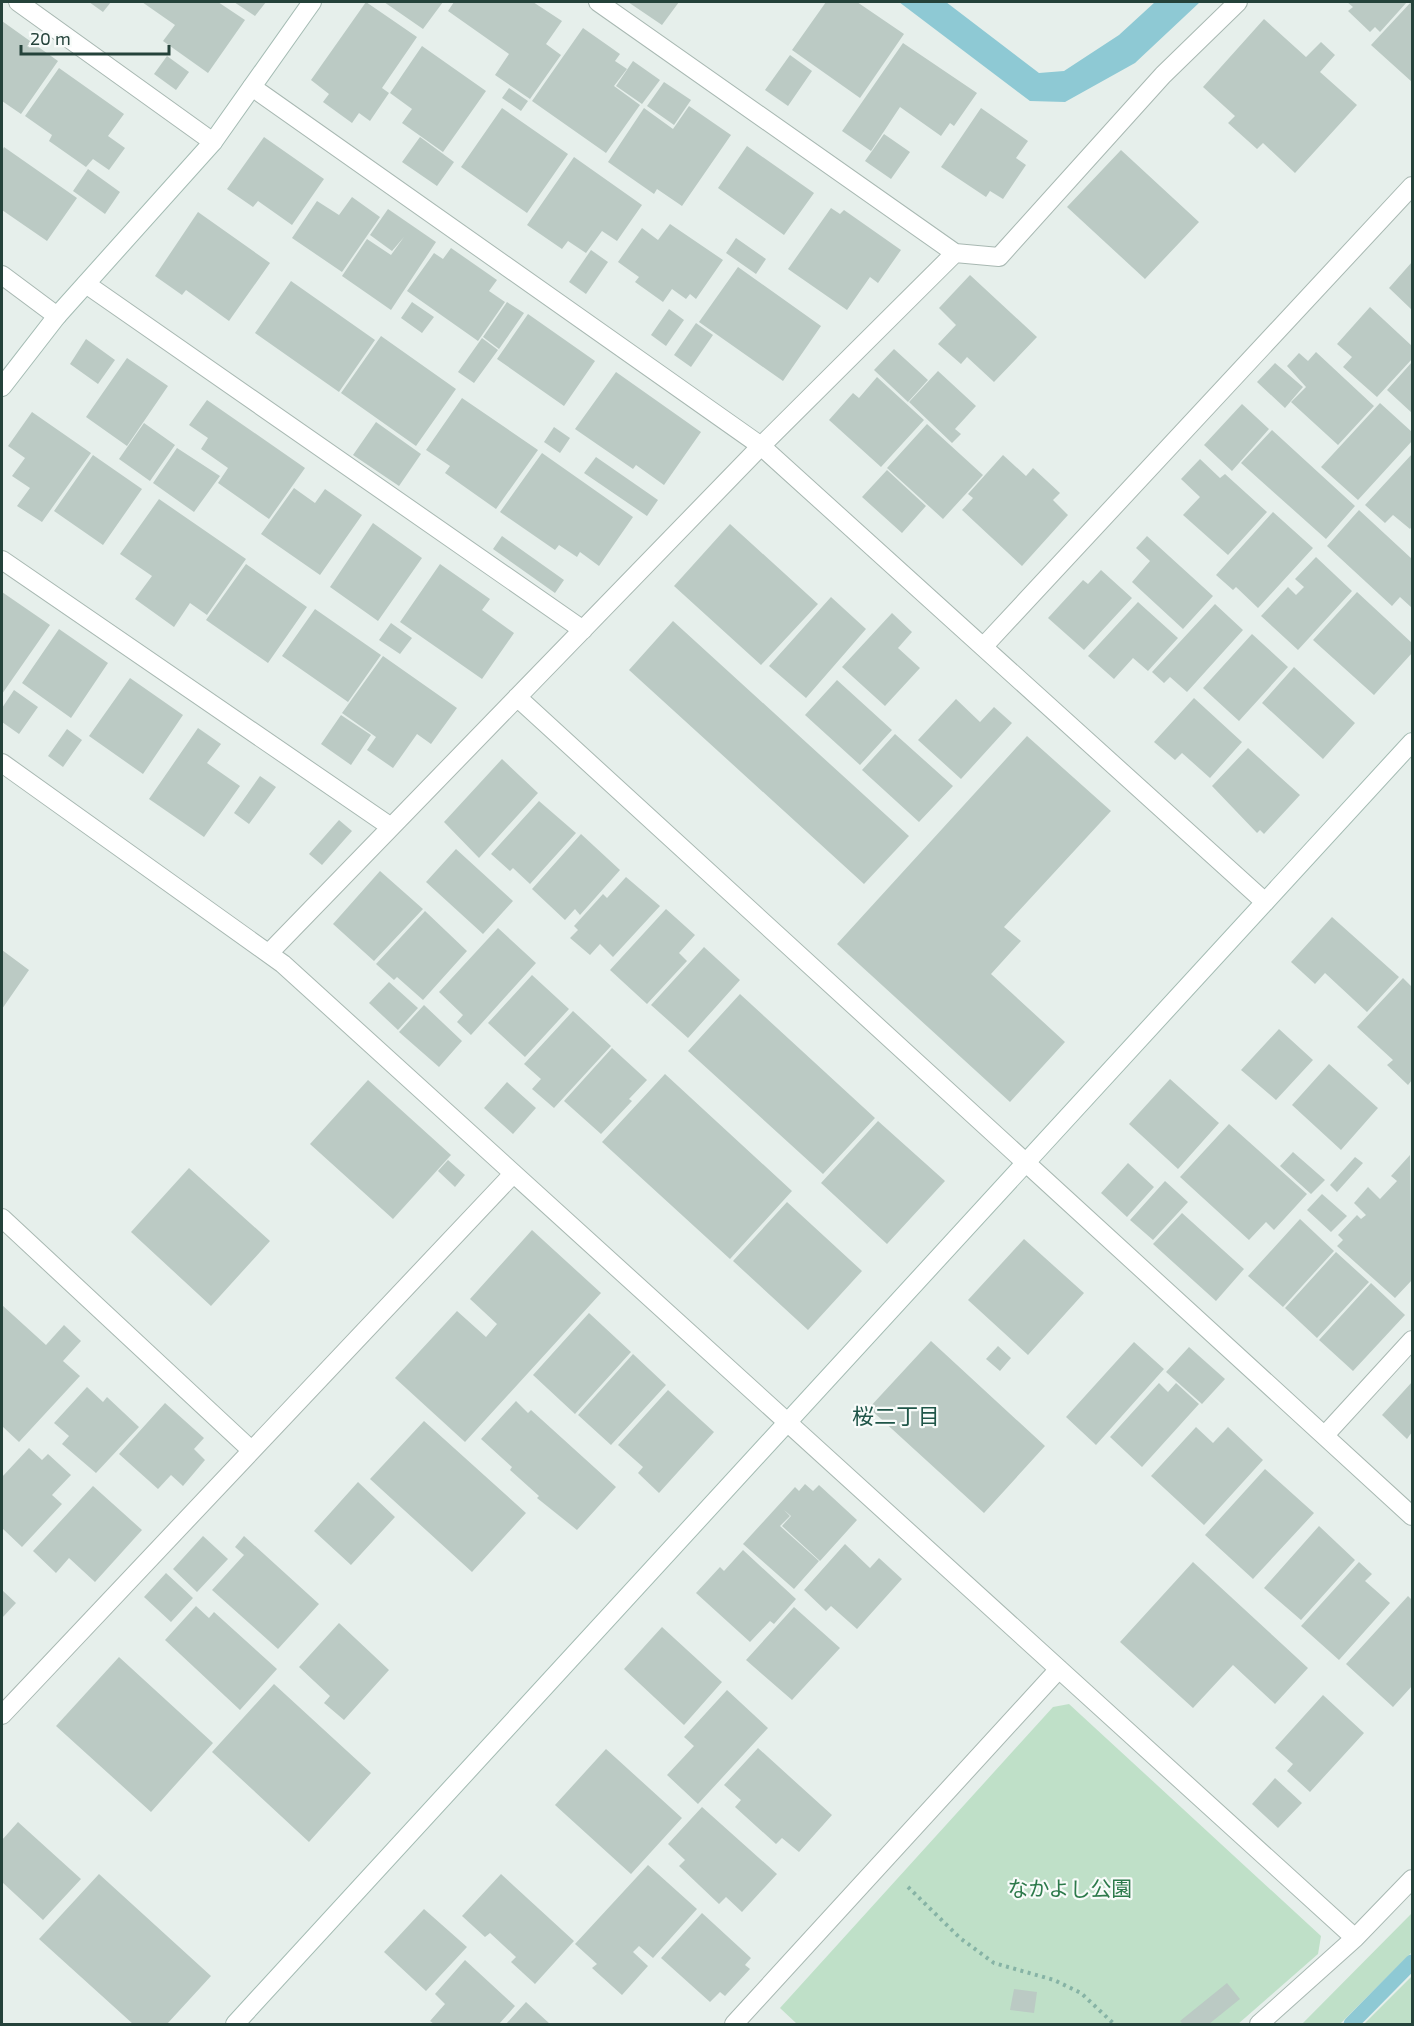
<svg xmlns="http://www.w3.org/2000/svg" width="1414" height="2026" font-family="'Exo 2','Noto Sans JP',sans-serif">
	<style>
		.green { fill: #bfe0c8 }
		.water { fill: #8ec9d4 }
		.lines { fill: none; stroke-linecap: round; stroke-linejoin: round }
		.stream { stroke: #8ec9d4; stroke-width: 15 }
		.building { fill: #bbcac4 }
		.street-casing { stroke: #a8b8b2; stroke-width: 20 }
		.secondary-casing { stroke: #a4bbb3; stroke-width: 20 }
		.path { stroke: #86b3a5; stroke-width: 4; stroke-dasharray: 3 4.5; stroke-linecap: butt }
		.street { stroke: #fff; stroke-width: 18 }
		.secondary { stroke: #fff; stroke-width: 18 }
		.labels { text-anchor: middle; stroke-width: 4.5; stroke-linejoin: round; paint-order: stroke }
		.park-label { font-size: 21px; fill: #2d7a4b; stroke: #f7fbf9 }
		.neighbourhood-label { font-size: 22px; fill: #1f5548; stroke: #f7fbf9 }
	</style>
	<rect width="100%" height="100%" fill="#e6efeb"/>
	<path class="green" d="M 1069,1704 L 1321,1936 L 1318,1954 L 1238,2024 L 797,2024 L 780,2008 L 1053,1707 Z
		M 1412,1913 L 1412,1952 L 1340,2024 L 1302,2024 Z
		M 1412,1976 L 1412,2024 L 1364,2024 Z"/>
	<path class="water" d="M 899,2 L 946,2 L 1039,73 L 1064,71 L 1119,35 L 1155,2 L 1200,2 L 1135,63 L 1065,102 L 1030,101 Z"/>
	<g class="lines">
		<path class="stream" d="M 1351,2024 L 1412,1962"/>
	</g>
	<path class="building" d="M 89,2 L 111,2 L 103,12 Z
		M 142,2 L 218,2 L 245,20 L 208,73 L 163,41 L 175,25 Z
		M 234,2 L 266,2 L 255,16 Z
		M 366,2 L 417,37 L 382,88 L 389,93 L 370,121 L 359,113 L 352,123 L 323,102 L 329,94 L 311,80 Z
		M 384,2 L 443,2 L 423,29 Z
		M 454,2 L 533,2 L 562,21 L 546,44 L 561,55 L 530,99 L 495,75 L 509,54 L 448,11 Z
		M 628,2 L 679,2 L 662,25 Z
		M 826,2 L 857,2 L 904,34 L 860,98 L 792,50 Z
		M 1347,2 L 1407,2 L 1380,32 L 1375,27 L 1370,32 L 1348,11 L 1353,7 Z
		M 1411,2 L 1412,2 L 1412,82 L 1371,45 Z
		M 1264,19 L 1306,57 L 1321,42 L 1335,55 L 1320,72 L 1357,105 L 1295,173 L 1263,143 L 1257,149 L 1228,123 L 1235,116 L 1203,87 Z
		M 2,21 L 58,61 L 21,114 L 2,101 Z
		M 583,28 L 620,54 L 615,61 L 627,69 L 614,86 L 640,105 L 606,153 L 532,101 Z
		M 903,43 L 977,93 L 954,126 L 950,123 L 941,136 L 900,107 L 871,151 L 842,131 Z
		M 422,46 L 486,91 L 443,152 L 402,123 L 412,109 L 390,93 Z
		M 790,55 L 812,71 L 788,106 L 765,90 Z
		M 167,56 L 189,72 L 176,90 L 154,74 Z
		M 633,61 L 660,80 L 642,104 L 616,86 Z
		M 59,68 L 124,114 L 108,136 L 125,148 L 109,170 L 93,159 L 86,167 L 49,141 L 52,135 L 25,116 Z
		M 664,82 L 691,100 L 674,125 L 647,106 Z
		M 509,88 L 528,101 L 521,111 L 502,98 Z
		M 689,106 L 731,135 L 682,206 L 657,189 L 654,194 L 608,162 L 644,108 L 673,129 Z
		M 502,108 L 568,154 L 527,213 L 461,167 Z
		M 981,108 L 1028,141 L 1016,158 L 1026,165 L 1003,199 L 990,191 L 986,197 L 941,167 Z
		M 884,134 L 910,152 L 891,179 L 865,161 Z
		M 264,137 L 324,179 L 292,225 L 258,201 L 253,207 L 227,189 Z
		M 420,137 L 454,162 L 437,186 L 402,162 Z
		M 747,146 L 814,193 L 784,235 L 718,188 Z
		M 4,147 L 77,198 L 47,241 L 2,210 L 2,151 Z
		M 1121,150 L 1199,222 L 1145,279 L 1067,207 Z
		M 574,157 L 642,205 L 617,241 L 602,231 L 586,253 L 568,241 L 562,249 L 527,225 Z
		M 88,169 L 120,192 L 105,214 L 73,191 Z
		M 352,197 L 380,217 L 342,272 L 292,238 L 317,201 L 339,215 Z
		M 831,208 L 840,214 L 844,210 L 901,250 L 878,283 L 870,277 L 847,310 L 788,269 Z
		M 388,209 L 436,242 L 391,310 L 342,276 L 367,239 L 391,255 L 404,237 L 392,251 L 370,235 Z
		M 198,212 L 270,263 L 229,321 L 186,290 L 182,295 L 155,276 Z
		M 670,224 L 723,260 L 696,299 L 690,294 L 686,299 L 672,289 L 663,302 L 635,282 L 639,277 L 618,262 L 642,228 L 658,240 Z
		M 736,238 L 766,259 L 756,274 L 726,253 Z
		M 451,248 L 497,280 L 489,291 L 505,302 L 478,341 L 407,291 L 434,253 L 443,259 Z
		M 591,250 L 608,262 L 586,294 L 569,282 Z
		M 1412,262 L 1412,310 L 1389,288 Z
		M 738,267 L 821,326 L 783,381 L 699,322 Z
		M 970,275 L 1037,337 L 994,382 L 967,357 L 961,364 L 938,344 L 956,325 L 939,308 Z
		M 291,281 L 375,340 L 339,392 L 255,333 Z
		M 412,302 L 434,317 L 422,333 L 401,318 Z
		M 507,302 L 524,313 L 499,349 L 483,337 Z
		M 1370,307 L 1412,346 L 1412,359 L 1377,397 L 1343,367 L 1352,357 L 1337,344 Z
		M 669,309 L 684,320 L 666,346 L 651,335 Z
		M 528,314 L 595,361 L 564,406 L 497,359 Z
		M 696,323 L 713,335 L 691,367 L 674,355 Z
		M 381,336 L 456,389 L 416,446 L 341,393 Z
		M 482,338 L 498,350 L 474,383 L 458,372 Z
		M 86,339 L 115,360 L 98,384 L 70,364 Z
		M 894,349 L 928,380 L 908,402 L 874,370 Z
		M 1316,352 L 1374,406 L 1338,445 L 1291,402 L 1306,387 L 1287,366 L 1299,353 L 1308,361 Z
		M 127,358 L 168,386 L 127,446 L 86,417 Z
		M 1412,362 L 1412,413 L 1387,390 Z
		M 1275,363 L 1303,387 L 1285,408 L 1257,382 Z
		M 938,371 L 976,406 L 955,429 L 961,434 L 952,443 L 909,402 Z
		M 616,372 L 701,432 L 664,485 L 636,465 L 633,469 L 575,429 Z
		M 877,377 L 924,420 L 881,467 L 829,420 L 853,393 L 859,398 Z
		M 462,398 L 538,450 L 496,509 L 445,473 L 450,466 L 426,450 Z
		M 207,400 L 305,468 L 269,519 L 218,483 L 228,468 L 201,449 L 208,438 L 189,425 Z
		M 1380,403 L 1412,432 L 1412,441 L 1358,500 L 1321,467 Z
		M 1242,404 L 1269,429 L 1232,471 L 1204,445 Z
		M 32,412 L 91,453 L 42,522 L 17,506 L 30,488 L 12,476 L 25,458 L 8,446 Z
		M 376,422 L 421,454 L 399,486 L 353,455 Z
		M 144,423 L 175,445 L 150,481 L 119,459 Z
		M 927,424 L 983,475 L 943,519 L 887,468 Z
		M 554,427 L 570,438 L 560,453 L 544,442 Z
		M 1272,430 L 1355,506 L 1326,539 L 1241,463 Z
		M 177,448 L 220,476 L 194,512 L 153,483 Z
		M 542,453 L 633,517 L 599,566 L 580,552 L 577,557 L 559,545 L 555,550 L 500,512 Z
		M 1412,454 L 1412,526 L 1410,529 L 1393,515 L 1385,523 L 1365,505 Z
		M 93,455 L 142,489 L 103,545 L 54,511 Z
		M 1003,455 L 1026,476 L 1033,468 L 1060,493 L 1053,500 L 1068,515 L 1022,566 L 962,510 L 973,498 L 968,494 Z
		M 596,457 L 658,500 L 647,516 L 584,473 Z
		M 1200,459 L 1220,478 L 1225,474 L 1267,512 L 1228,555 L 1183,515 L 1200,497 L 1181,479 Z
		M 887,470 L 926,506 L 902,533 L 862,497 Z
		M 294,488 L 315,503 L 325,489 L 362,515 L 320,575 L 261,534 Z
		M 159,499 L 246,559 L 207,615 L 190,603 L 174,627 L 135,599 L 152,576 L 120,554 Z
		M 1359,510 L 1412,559 L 1412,608 L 1400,597 L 1392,606 L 1327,546 Z
		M 1273,512 L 1313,548 L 1258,608 L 1236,587 L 1233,590 L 1216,575 Z
		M 373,523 L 422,558 L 378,621 L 330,587 Z
		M 730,524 L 818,604 L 761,665 L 674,586 Z
		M 502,536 L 564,580 L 555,593 L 493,549 Z
		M 1147,536 L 1213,596 L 1183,629 L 1132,582 L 1150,561 L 1136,548 Z
		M 1316,557 L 1352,591 L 1298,650 L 1261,616 L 1288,587 L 1296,595 L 1304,587 L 1295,579 Z
		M 246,564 L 307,607 L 268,663 L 206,620 Z
		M 440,564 L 490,599 L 482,610 L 514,633 L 482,679 L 400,622 Z
		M 1101,570 L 1132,598 L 1084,650 L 1048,618 L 1083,580 L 1088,584 Z
		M 2,592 L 50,625 L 2,694 Z
		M 1357,592 L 1412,643 L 1412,653 L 1374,695 L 1313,640 Z
		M 831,597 L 866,629 L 806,698 L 769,666 Z
		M 1138,602 L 1178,638 L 1148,671 L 1133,658 L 1114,679 L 1088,656 Z
		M 1215,604 L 1243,630 L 1187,692 L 1170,677 L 1164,683 L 1152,672 Z
		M 315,609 L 381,655 L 348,702 L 282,656 Z
		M 892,613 L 912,632 L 898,648 L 920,668 L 885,706 L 842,667 Z
		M 673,621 L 909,836 L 864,884 L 629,670 Z
		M 391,623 L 412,638 L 400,654 L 379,640 Z
		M 59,629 L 108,663 L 71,718 L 22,683 Z
		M 1252,634 L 1288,667 L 1239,721 L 1203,688 Z
		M 383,656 L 457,708 L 431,744 L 417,734 L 393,768 L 367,750 L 376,737 L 342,713 Z
		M 1294,667 L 1355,723 L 1323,759 L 1262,703 Z
		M 130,678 L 183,715 L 143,774 L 89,736 Z
		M 837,680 L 892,730 L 860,765 L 805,715 Z
		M 14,690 L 38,707 L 19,734 L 2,722 L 2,708 Z
		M 1194,698 L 1242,742 L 1210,778 L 1182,753 L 1175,760 L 1154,742 Z
		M 956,699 L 980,722 L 994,707 L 1012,723 L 961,779 L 918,740 Z
		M 341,715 L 371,735 L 351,765 L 321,744 Z
		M 198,728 L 221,744 L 207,763 L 240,786 L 204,837 L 149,799 Z
		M 67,729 L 82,740 L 63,767 L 48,756 Z
		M 895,734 L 953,786 L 919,822 L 862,770 Z
		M 1027,736 L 1111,811 L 1004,927 L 1021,941 L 991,974 L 1065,1042 L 1010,1102 L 837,944 Z
		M 1248,748 L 1300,795 L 1264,834 L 1260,830 L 1257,833 L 1212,786 Z
		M 502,759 L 538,793 L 479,858 L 444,822 Z
		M 260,776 L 276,787 L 249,824 L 234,813 Z
		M 539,801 L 576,833 L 530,884 L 513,868 L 510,871 L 491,854 Z
		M 339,820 L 352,831 L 322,865 L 309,854 Z
		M 581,834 L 620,870 L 580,915 L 575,909 L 565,920 L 532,889 Z
		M 456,849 L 513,901 L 483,934 L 426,882 Z
		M 380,871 L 423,909 L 374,961 L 333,924 Z
		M 626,877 L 660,906 L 613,957 L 600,944 L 590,955 L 570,938 L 578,930 L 574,926 L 603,894 L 607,898 Z
		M 666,909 L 695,935 L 679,953 L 687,961 L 647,1004 L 610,970 Z
		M 425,911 L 467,951 L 423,1000 L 397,977 L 394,980 L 376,964 Z
		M 1332,917 L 1399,977 L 1367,1012 L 1325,973 L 1315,984 L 1291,962 Z
		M 498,928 L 536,963 L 471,1035 L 457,1022 L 463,1015 L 439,992 Z
		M 704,947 L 740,980 L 688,1038 L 651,1005 Z
		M 2,950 L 29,970 L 2,1009 Z
		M 532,975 L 569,1009 L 525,1057 L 488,1023 Z
		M 1403,978 L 1412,987 L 1412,1080 L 1408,1085 L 1387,1065 L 1393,1060 L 1357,1027 Z
		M 389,982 L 418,1008 L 398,1030 L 369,1003 Z
		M 740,994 L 875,1118 L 823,1174 L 688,1051 Z
		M 424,1005 L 462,1041 L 439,1067 L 399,1032 Z
		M 573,1011 L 611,1046 L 554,1108 L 532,1089 L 541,1079 L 524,1064 Z
		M 1279,1029 L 1313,1060 L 1276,1100 L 1241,1070 Z
		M 612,1048 L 647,1080 L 629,1099 L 632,1101 L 601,1134 L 564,1101 Z
		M 1329,1064 L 1378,1108 L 1341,1150 L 1292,1105 Z
		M 665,1074 L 792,1191 L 730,1259 L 602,1142 Z
		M 1170,1079 L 1219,1123 L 1178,1169 L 1129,1124 Z
		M 368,1080 L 451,1155 L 393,1219 L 310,1144 Z
		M 507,1082 L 536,1108 L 513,1134 L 484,1108 Z
		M 878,1121 L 945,1181 L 887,1244 L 821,1183 Z
		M 1229,1124 L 1307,1194 L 1274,1230 L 1266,1222 L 1249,1240 L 1180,1177 Z
		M 1293,1152 L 1325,1180 L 1311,1194 L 1280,1166 Z
		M 1410,1155 L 1412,1280 L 1395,1298 L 1337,1246 L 1343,1240 L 1338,1235 L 1357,1215 L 1361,1219 L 1366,1215 L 1354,1203 L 1368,1187 L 1380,1199 L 1397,1181 L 1391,1176 Z
		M 1355,1157 L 1363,1163 L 1337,1192 L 1330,1185 Z
		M 448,1160 L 465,1175 L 455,1187 L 438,1171 Z
		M 1128,1163 L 1154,1187 L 1127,1217 L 1101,1193 Z
		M 189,1168 L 270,1241 L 211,1306 L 131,1232 Z
		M 1165,1181 L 1188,1202 L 1153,1240 L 1130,1220 Z
		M 1322,1194 L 1347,1216 L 1331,1232 L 1307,1210 Z
		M 787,1202 L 862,1271 L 808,1330 L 733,1261 Z
		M 1182,1213 L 1244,1269 L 1216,1301 L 1153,1244 Z
		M 1300,1219 L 1334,1251 L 1283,1307 L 1248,1276 Z
		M 532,1230 L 601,1293 L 465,1442 L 395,1378 L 457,1311 L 486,1337 L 497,1324 L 470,1299 Z
		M 1024,1239 L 1084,1293 L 1028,1355 L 968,1300 Z
		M 1336,1252 L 1369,1282 L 1317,1338 L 1285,1308 Z
		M 1371,1283 L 1405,1315 L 1353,1371 L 1319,1340 Z
		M 2,1305 L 46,1345 L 64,1325 L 81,1341 L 63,1361 L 80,1376 L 19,1442 L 2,1426 Z
		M 589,1313 L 631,1352 L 575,1414 L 533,1375 Z
		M 931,1341 L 1045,1446 L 984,1513 L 869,1408 Z
		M 1134,1342 L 1164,1369 L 1096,1445 L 1066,1417 Z
		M 998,1346 L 1011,1358 L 1000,1371 L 986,1359 Z
		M 1189,1347 L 1225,1379 L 1202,1404 L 1166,1372 Z
		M 633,1354 L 666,1385 L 611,1445 L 578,1415 Z
		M 1412,1382 L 1412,1432 L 1407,1439 L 1382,1415 Z
		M 1159,1383 L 1168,1392 L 1176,1383 L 1199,1404 L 1142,1467 L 1110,1437 Z
		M 87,1387 L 103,1402 L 107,1397 L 139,1427 L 96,1473 L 62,1444 L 69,1436 L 54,1423 Z
		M 668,1390 L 714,1432 L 659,1493 L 638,1473 L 643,1467 L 618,1445 Z
		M 516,1401 L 528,1413 L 531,1410 L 616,1487 L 577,1530 L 537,1498 L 539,1496 L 510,1470 L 512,1467 L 481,1439 Z
		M 165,1403 L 204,1438 L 194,1449 L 205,1460 L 183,1486 L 171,1475 L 158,1489 L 119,1454 Z
		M 424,1421 L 526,1513 L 472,1572 L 370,1479 Z
		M 1196,1427 L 1213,1443 L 1228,1427 L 1263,1460 L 1204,1525 L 1151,1476 Z
		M 29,1448 L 42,1460 L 48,1454 L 71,1475 L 52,1495 L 62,1504 L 22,1547 L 2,1528 L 2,1477 Z
		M 1265,1469 L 1314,1513 L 1253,1579 L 1205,1535 Z
		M 358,1482 L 395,1517 L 351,1565 L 314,1531 Z
		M 805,1484 L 813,1491 L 819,1485 L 857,1520 L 820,1561 L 782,1526 L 791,1516 L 784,1510 L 790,1516 L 780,1526 L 819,1561 L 794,1589 L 743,1544 L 795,1487 L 799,1491 Z
		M 93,1486 L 142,1530 L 95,1582 L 69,1558 L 56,1573 L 33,1551 Z
		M 1319,1526 L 1355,1560 L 1301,1620 L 1264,1588 Z
		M 203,1536 L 228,1559 L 197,1592 L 173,1569 Z
		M 244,1536 L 319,1604 L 278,1649 L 212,1590 L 244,1555 L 235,1547 Z
		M 845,1544 L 870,1568 L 879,1558 L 902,1579 L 857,1629 L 831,1606 L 826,1611 L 804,1590 Z
		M 743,1550 L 796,1599 L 774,1624 L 770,1621 L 750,1642 L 696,1593 L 720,1567 L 724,1571 Z
		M 1193,1562 L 1308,1668 L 1275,1704 L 1233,1665 L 1193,1708 L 1120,1642 Z
		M 1359,1562 L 1372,1574 L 1365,1581 L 1390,1603 L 1339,1660 L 1301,1626 Z
		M 166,1573 L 193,1598 L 171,1622 L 144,1597 Z
		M 2,1590 L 16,1603 L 2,1618 Z
		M 1408,1596 L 1412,1600 L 1412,1686 L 1393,1707 L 1346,1664 Z
		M 196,1606 L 209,1618 L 214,1612 L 277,1669 L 240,1710 L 165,1640 Z
		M 794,1607 L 840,1648 L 792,1700 L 746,1660 Z
		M 339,1623 L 389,1670 L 344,1720 L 324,1703 L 330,1696 L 299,1667 Z
		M 662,1627 L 722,1682 L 684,1725 L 624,1669 Z
		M 119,1657 L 213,1743 L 151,1812 L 56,1726 Z
		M 274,1684 L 371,1773 L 309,1842 L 212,1752 Z
		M 727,1690 L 768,1728 L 698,1804 L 667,1775 L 694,1746 L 684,1737 Z
		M 1323,1695 L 1364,1733 L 1310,1792 L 1287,1771 L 1293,1764 L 1275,1748 Z
		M 758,1748 L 832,1815 L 799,1852 L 782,1838 L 776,1844 L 735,1807 L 741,1800 L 724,1785 Z
		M 606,1749 L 682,1818 L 631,1874 L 555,1805 Z
		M 1275,1778 L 1302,1803 L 1278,1828 L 1252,1804 Z
		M 702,1807 L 777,1874 L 742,1912 L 726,1897 L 719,1904 L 679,1866 L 685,1860 L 668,1844 Z
		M 18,1822 L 81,1879 L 43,1920 L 2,1882 L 2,1840 Z
		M 648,1865 L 697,1909 L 653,1958 L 639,1946 L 633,1952 L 648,1966 L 622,1995 L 592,1968 L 597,1964 L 575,1944 Z
		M 99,1874 L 211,1976 L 167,2024 L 133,2024 L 39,1939 Z
		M 501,1874 L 574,1941 L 535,1984 L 511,1962 L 516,1957 L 490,1933 L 485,1937 L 462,1916 Z
		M 424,1909 L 467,1947 L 426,1991 L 384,1952 Z
		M 702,1913 L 751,1958 L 745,1965 L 750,1969 L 725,1996 L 720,1992 L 710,2002 L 661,1958 Z
		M 465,1960 L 515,2006 L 499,2024 L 434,2024 L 430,2021 L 445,2004 L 435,1994 Z
		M 1227,1983 L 1240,1999 L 1209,2024 L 1183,2024 L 1180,2021 Z
		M 1014,1989 L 1037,1992 L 1034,2013 L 1010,2010 Z
		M 526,2002 L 550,2024 L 506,2024 Z"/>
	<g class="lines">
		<g class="street-casing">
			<path id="street" d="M 18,2 L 213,142
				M 598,2 L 955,253 L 999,257 L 1163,75 L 1238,2
				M 252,87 L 761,446 L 1265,902
				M 2,275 L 57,316
				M 86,284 L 583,630
				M 2,560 L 391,827
				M 983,647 L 1412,186
				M 517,697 L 1412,1516
				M 2,763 L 283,964 L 1355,1938
				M 269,953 L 761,446 L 955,253
				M 2,1218 L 251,1450
				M 1325,1435 L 1412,1340
				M 2,1715 L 513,1174
				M 734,2024 L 1059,1669
				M 1259,2024 L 1355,1938 L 1412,1879"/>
		</g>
		<g class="secondary-casing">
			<path id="secondary" d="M 2,387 L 57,316 L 213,142 L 312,2
				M 235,2024 L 1412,742"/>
		</g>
		<path class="path" d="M 908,1887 L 960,1938 L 994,1963 L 1054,1980 L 1081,1993 L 1114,2024"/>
		<use href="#street" class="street"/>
		<use href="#secondary" class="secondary"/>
	</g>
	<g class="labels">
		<g class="park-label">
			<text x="1070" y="1896">なかよし公園</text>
		</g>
		<g class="neighbourhood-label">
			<text x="896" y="1424">桜二丁目</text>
		</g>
	</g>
	<rect width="1414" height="2026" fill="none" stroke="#24423a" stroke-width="6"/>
	<path d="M21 45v9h148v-9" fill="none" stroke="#24423a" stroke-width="3"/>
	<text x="30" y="45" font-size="18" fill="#24423a" stroke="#f7fbf9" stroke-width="4.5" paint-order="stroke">20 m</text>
</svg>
